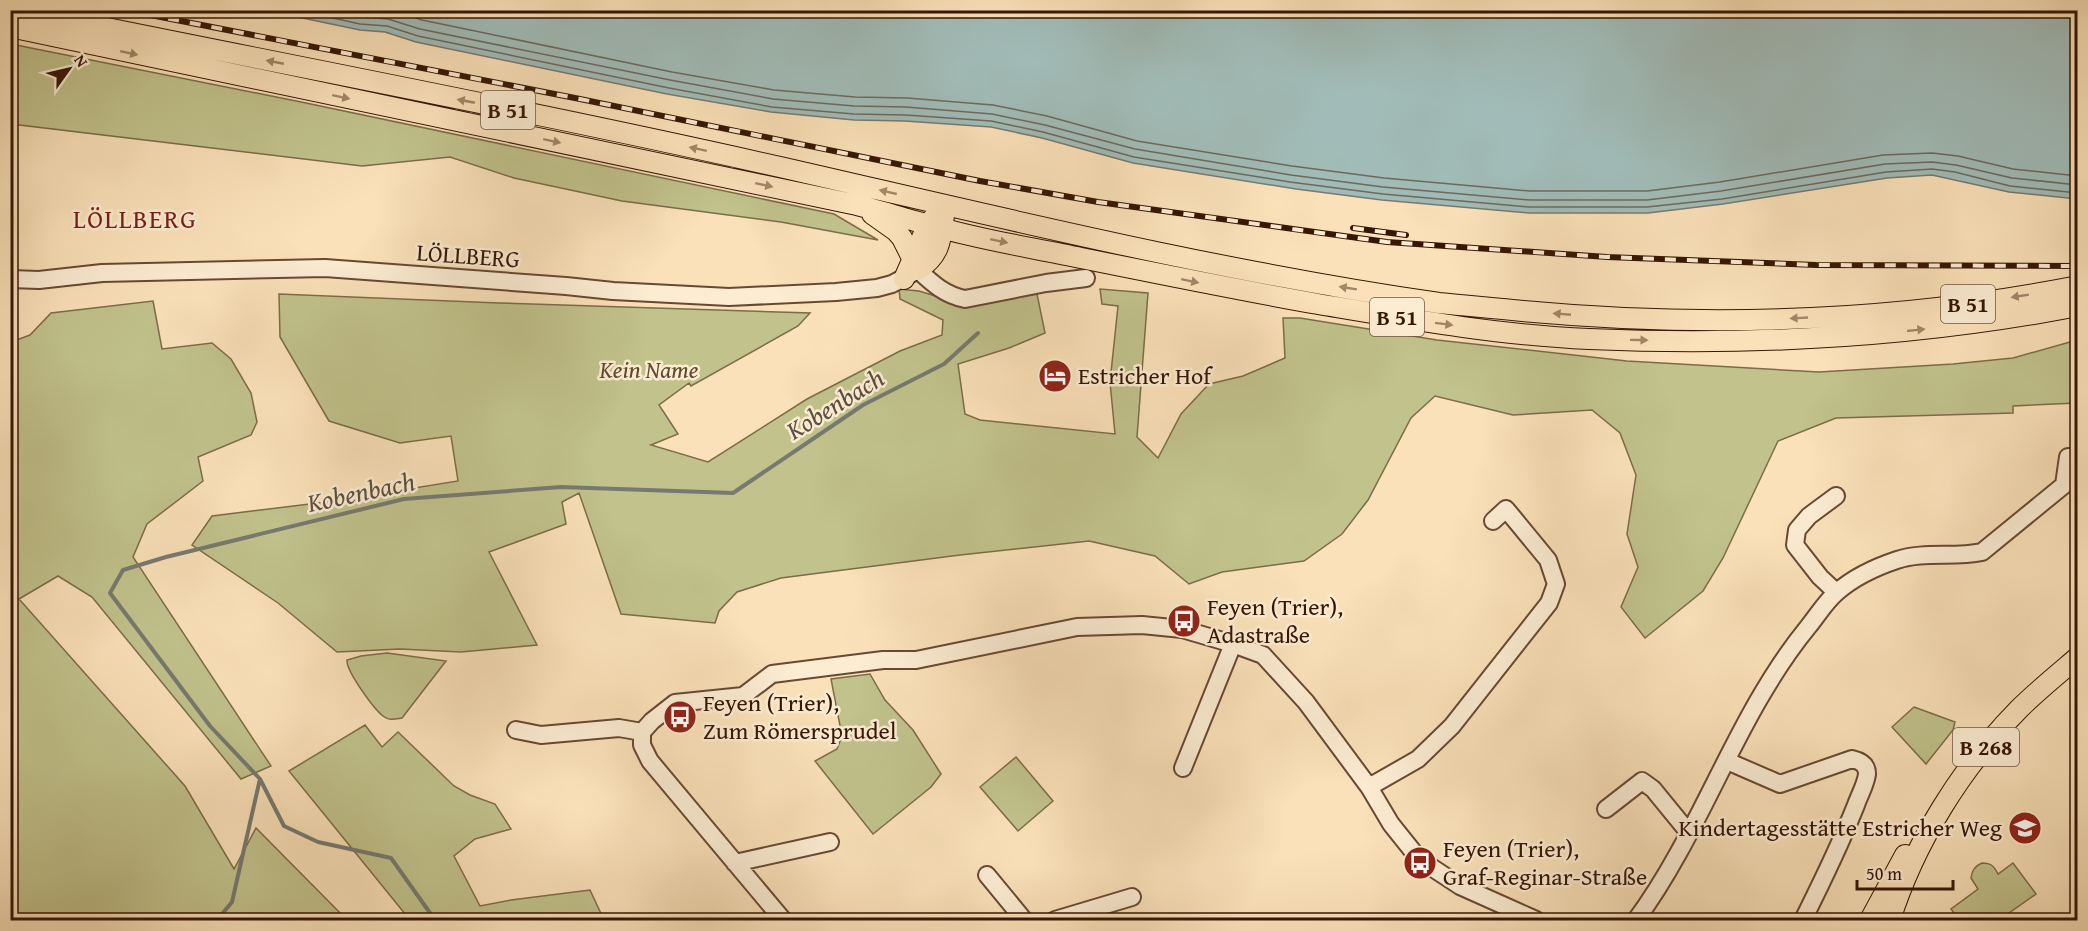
<svg xmlns="http://www.w3.org/2000/svg" width="2088" height="931" font-family="'Gentium Book Plus',serif">
	<style>
		.green { fill: #c1c28c; stroke: #7c6c48; stroke-width: 1.5 }
		.water { fill: #a1bcb8; stroke: #767a70; stroke-width: 1.5 }
		.lines { fill: none; stroke-linecap: round; stroke-linejoin: round }
		.shore { stroke: #6c695e; stroke-width: 1.5 }
		.stream { stroke: #767a70; stroke-width: 4 }
		.minor-casing { stroke: #674931; stroke-width: 20 }
		.major-casing { stroke: #361604; stroke-width: 22 }
		.minor { stroke: #fcecd2; stroke-width: 16 }
		.major { stroke: #fae1b9; stroke-width: 20 }
		.rail-casing { stroke: #361604; stroke-width: 6 }
		.rail { stroke: #fcecd2; stroke-width: 4; stroke-dasharray: 11; stroke-linecap: butt }
		.oneway { fill: #a28668 }
		.labels { text-anchor: middle; stroke-width: 5; stroke-linejoin: round; paint-order: stroke }
		.shield { fill: #fcecd2; stroke: #715642; stroke-width: 1.5 }
		.shield-label { font-size: 22px; font-weight: bold; fill: #361604 }
		.street-label { font-size: 24px; fill: #361604; stroke: #fcecd2 }
		.park-label { font-size: 24px; font-style: italic; fill: #604a2d; stroke: #fcecd2 }
		.poi-label { font-size: 24px; fill: #361604; stroke: #fcecd2; text-anchor: start }
		.neighbourhood-label { font-size: 26px; letter-spacing: 1.5px; fill: #7a1f14; stroke: #fcecd2 }
		.water-label { font-size: 26px; font-style: italic; fill: #5b5043; stroke: #fcecd2 }
	</style>
	<rect width="100%" height="100%" fill="#fae1b9"/>
	<filter id="stains"><feTurbulence type="fractalNoise" baseFrequency=".00333" numOctaves="4"/><feColorMatrix values="0 0 0 0 .2 0 0 0 0 .09 0 0 0 0 .02 0 0 0 .5 -.17"/></filter>
	<radialGradient id="worn" r=".72"><stop offset=".6" stop-color="#630" stop-opacity="0"/><stop offset="1" stop-color="#630" stop-opacity=".3"/></radialGradient>
	<path class="green" d="M 11,44 L 306,103 L 834,214 L 878,240 L 781,222 L 622,201 L 514,178 L 450,157 L 362,166 L 11,124 Z
		M 899,289 L 919,291 L 965,305 L 1037,294 L 1045,333 L 1009,348 L 958,364 L 965,414 L 980,420 L 1115,434 L 1110,382 L 1118,306 L 1102,304 L 1100,289 L 1148,293 L 1137,437 L 1158,458 L 1181,414 L 1209,384 L 1243,376 L 1285,358 L 1283,318 L 1300,318 L 1437,340 L 1627,361 L 1819,372 L 1953,364 L 2013,358 L 2077,340 L 2077,403 L 2013,406 L 2013,413 L 1836,418 L 1778,441 L 1723,558 L 1703,591 L 1645,638 L 1621,607 L 1638,567 L 1627,534 L 1636,475 L 1620,433 L 1592,410 L 1513,415 L 1435,396 L 1411,418 L 1368,500 L 1342,534 L 1304,561 L 1222,572 L 1189,584 L 1155,556 L 1089,541 L 960,555 L 781,578 L 737,592 L 719,611 L 715,623 L 621,614 L 579,493 L 562,502 L 566,524 L 489,552 L 537,645 L 461,652 L 400,649 L 337,652 L 278,603 L 192,545 L 212,516 L 334,501 L 458,481 L 451,436 L 400,443 L 329,421 L 280,337 L 279,294 L 499,303 L 810,313 L 798,326 L 691,386 L 689,383 L 659,405 L 678,434 L 651,445 L 708,462 L 807,399 L 900,351 L 942,335 L 943,320 L 900,299 Z
		M 153,301 L 162,349 L 212,343 L 231,359 L 251,393 L 257,422 L 251,435 L 198,457 L 203,481 L 147,524 L 133,557 L 271,766 L 241,779 L 92,597 L 58,576 L 19,599 L 185,786 L 234,869 L 256,828 L 347,920 L 11,920 L 11,342 L 30,335 L 51,313 Z
		M 387,653 L 446,661 L 402,718 C 395,719 389,721 383,716 C 374,709 346,671 347,660 L 361,656 Z
		M 870,674 L 885,700 L 913,730 L 941,774 L 931,787 L 873,834 L 815,761 L 837,749 L 842,736 L 831,679 Z
		M 1914,707 L 1955,722 L 1953,730 L 1926,764 L 1892,727 Z
		M 365,725 L 382,747 L 398,732 L 454,786 L 470,795 L 495,804 L 511,829 L 475,839 L 454,856 L 480,906 L 511,900 L 590,890 L 604,920 L 410,920 L 289,771 Z
		M 1016,757 L 1053,801 L 1018,831 L 980,787 Z
		M 1982,863 C 1991,863 1994,866 1998,874 L 2013,863 L 2036,894 L 1999,920 L 1959,920 L 1951,909 L 1978,889 L 1971,878 C 1972,870 1975,866 1982,863 Z"/>
	<path class="water" d="M 269,11 L 2077,11 L 2077,199 L 2009,192 L 1932,175 L 1887,178 L 1723,204 L 1648,213 L 1529,213 L 1382,200 L 1296,189 L 1133,163 L 1042,138 L 991,127 L 905,121 L 854,120 L 771,112 L 667,94 L 416,42 L 385,32 L 360,30 Z"/>
	<g class="lines">
		<path class="shore" d="M 297,10 L 360,24 L 387,26 L 418,36 L 669,88 L 772,107 L 854,114 L 906,115 L 991,121 L 1043,132 L 1134,157 L 1290,182 L 1383,194 L 1529,207 L 1647,207 L 1722,199 L 1886,172 L 1932,169 L 1955,172 L 2010,186 L 2078,193
			M 328,10 L 361,17 L 388,19 L 420,29 L 670,80 L 773,99 L 854,106 L 906,107 L 992,114 L 1045,125 L 1135,149 L 1291,175 L 1383,187 L 1530,200 L 1647,200 L 1721,191 L 1885,164 L 1932,162 L 1956,165 L 2012,178 L 2078,185
			M 392,10 L 422,20 L 672,72 L 774,90 L 855,97 L 907,98 L 993,105 L 1047,116 L 1137,141 L 1292,166 L 1384,178 L 1530,191 L 1647,191 L 1720,182 L 1883,155 L 1932,153 L 1958,156 L 2013,169 L 2078,176"/>
		<path class="stream" d="M 260,779 L 284,826 L 318,842 L 391,858 L 435,920
			M 217,920 L 232,902 L 260,779 L 210,726 L 110,593 L 123,570 L 166,557 L 404,499 L 561,487 L 733,493 L 863,405 L 944,364 L 978,333"/>
		<g class="minor-casing">
			<path id="minor" d="M 10,279 L 39,280 L 102,273 L 325,268 L 566,286 L 613,291 L 729,297 L 836,292 L 877,288 L 892,284 L 918,270 C 933,284 945,295 965,299 L 1046,283 L 1086,278
				M 1836,496 L 1809,516 L 1797,530 L 1795,545 L 1820,577 L 1836,592
				M 516,730 L 541,735 L 619,728 L 642,732
				M 642,732 L 652,721 L 675,703 L 743,696 L 772,674 L 883,660 L 916,660 L 1077,627 L 1142,625 L 1182,629 L 1233,644 L 1263,655 L 1306,702 L 1369,787 L 1391,824 L 1419,859 L 1460,886 L 1536,920
				M 642,732 L 642,745 L 650,761 L 783,920
				M 1727,761 L 1780,784 L 1852,759 C 1861,761 1867,765 1867,774 C 1866,784 1859,796 1856,805 C 1840,845 1822,882 1803,920
				M 1183,768 L 1233,644
				M 1369,787 L 1418,759 L 1452,726 L 1549,603 L 1556,584 L 1548,560 L 1506,509 L 1493,521
				M 1606,809 L 1642,781 L 1653,789 L 1689,833
				M 735,863 L 830,842
				M 987,875 L 1024,920
				M 1055,920 L 1132,897
				M 1636,920 C 1703,829 1736,715 1808,627 C 1817,616 1826,601 1837,592 C 1853,578 1876,567 1897,560 C 1924,551 1954,558 1982,552 L 2064,485 L 2068,457"/>
		</g>
		<g class="major-casing">
			<path id="major" d="M 18,10 C 272,62 527,110 780,167 C 999,217 1217,271 1439,303 C 1467,306 1495,308 1523,311 C 1707,328 1895,322 2078,286
				M 10,27 L 857,205 C 885,212 913,221 941,228 C 987,241 1034,248 1081,258 C 1160,274 1239,290 1318,304 C 1408,319 1498,335 1589,339 C 1752,346 1917,337 2078,306
				M 872,214 L 896,231 L 902,238 L 918,270 C 940,255 941,241 944,215
				M 904,279 L 928,224 L 935,216
				M 1870,920 L 1905,855
				M 1890,920 C 1915,842 1961,768 2019,709 C 2037,691 2058,674 2078,657"/>
		</g>
		<use href="#minor" class="minor"/>
		<use href="#major" class="major"/>
		<g class="rail-casing">
			<path id="rail" d="M 125,10 L 580,99 L 980,181 L 1098,202 L 1387,242 L 1607,257 L 1816,265 L 2078,266
				M 1353,228 L 1406,235"/>
		</g>
		<use href="#rail" class="rail"/>
	</g>
	<defs><path id="oneway-solid" d="M-6-.8H1V-3.2L6.5 0L1 3.2V.8H-6Z" transform="scale(1.5)"/></defs>
	<g class="oneway">
		<use href="#oneway-solid" transform="translate(129 53) rotate(12)"/>
		<use href="#oneway-solid" transform="translate(275 62) rotate(-169)"/>
		<use href="#oneway-solid" transform="translate(341 97) rotate(12)"/>
		<use href="#oneway-solid" transform="translate(466 101) rotate(-169)"/>
		<use href="#oneway-solid" transform="translate(552 141) rotate(12)"/>
		<use href="#oneway-solid" transform="translate(698 149) rotate(-168)"/>
		<use href="#oneway-solid" transform="translate(764 185) rotate(12)"/>
		<use href="#oneway-solid" transform="translate(888 192) rotate(-167)"/>
		<use href="#oneway-solid" transform="translate(999 241) rotate(12)"/>
		<use href="#oneway-solid" transform="translate(1190 281) rotate(12)"/>
		<use href="#oneway-solid" transform="translate(1348 288) rotate(-171)"/>
		<use href="#oneway-solid" transform="translate(2020 296) rotate(171)"/>
		<use href="#oneway-solid" transform="translate(1562 314) rotate(-175)"/>
		<use href="#oneway-solid" transform="translate(1799 318) rotate(177)"/>
		<use href="#oneway-solid" transform="translate(1444 324) rotate(7)"/>
		<use href="#oneway-solid" transform="translate(1916 330) rotate(-6)"/>
		<use href="#oneway-solid" transform="translate(1639 340) rotate(1)"/>
	</g>
	<defs>
		<g id="hotel-disc" transform="scale(1.725)"><circle r="9.5" fill="#8f2418" stroke="#fcecd2"/><path d="M-6-4.5h1.5V1H6V5H4.5V3h-9V5H-6ZM-4 0a1.8 1.8 0 1 1 3.6 0ZM.5 0V-2.5h3Q6-2.5 6 0Z" fill="#fff"/></g>
		<g id="bus-disc" transform="scale(1.725)"><circle r="9.5" fill="#8f2418" stroke="#fcecd2"/><path d="M-5-6H5V4H4V6H2V4H-2V6H-4V4H-5ZM-3.5-4V0h7V-4ZM-3.5 1.2v1.5H-2V1.2ZM2 1.2v1.5H3.5V1.2Z" fill="#fff"/></g>
		<g id="school-disc" transform="scale(1.725)"><circle r="9.5" fill="#8f2418" stroke="#fcecd2"/><path d="M0-5L7-2L0 1L-7-2ZM-4 1L0 2.5L4 1V4Q0 6-4 4Z" fill="#fff"/></g>
	</defs>
	<g fill-rule="evenodd">
		<use href="#hotel-disc" x="1055" y="376"/>
		<use href="#bus-disc" x="1184" y="621"/>
		<use href="#bus-disc" x="680" y="717"/>
		<use href="#school-disc" x="2025" y="828"/>
		<use href="#bus-disc" x="1420" y="863"/>
	</g>
	<g class="labels">
		<g class="shield">
			<rect x="481" y="91" width="54" height="38" rx="4.5"/>
			<rect x="1941" y="285" width="54" height="38" rx="4.5"/>
			<rect x="1370" y="298" width="54" height="38" rx="4.5"/>
			<rect x="1953" y="728" width="66" height="38" rx="4.5"/>
		</g>
		<g class="shield-label">
			<text x="508" y="118">B 51</text>
			<text x="1968" y="312">B 51</text>
			<text x="1397" y="325">B 51</text>
			<text x="1986" y="755">B 268</text>
		</g>
		<g class="street-label">
			<text transform="translate(468 256) rotate(4)" y="8">LÖLLBERG</text>
		</g>
		<g class="park-label">
			<text x="649" y="378">Kein Name</text>
		</g>
		<g class="poi-label">
			<text x="1078" y="384">Estricher Hof</text>
			<text x="1207" y="615">Feyen (Trier),<tspan x="1207" dy="28">Adastraße</tspan></text>
			<text x="703" y="711">Feyen (Trier),<tspan x="703" dy="28">Zum Römersprudel</tspan></text>
			<text x="2002" y="836" text-anchor="end">Kindertagesstätte Estricher Weg</text>
			<text x="1443" y="857">Feyen (Trier),<tspan x="1443" dy="28">Graf-Reginar-Straße</tspan></text>
		</g>
		<g class="neighbourhood-label">
			<text x="135" y="228">LÖLLBERG</text>
		</g>
		<g class="water-label">
			<text transform="translate(835 404) rotate(-32)" y="9">Kobenbach</text>
			<text transform="translate(361 492) rotate(-12)" y="9">Kobenbach</text>
		</g>
	</g>
	<rect width="2088" height="931" fill="none" stroke="#fae1b9" stroke-width="36"/>
	<rect x="12" y="12" width="2064" height="907" fill="none" stroke="#361604" stroke-width="3"/>
	<rect x="18" y="18" width="2052" height="895" fill="none" stroke="#361604" stroke-width="1.5"/>
	<g transform="translate(69 69) rotate(56)" stroke="#fcecd2" stroke-width="4.5" paint-order="stroke">
	<path d="M0-4.5L10 22L0 15L-10 22Z" fill="#361604"/>
	<text y="-9" font-size="16" font-weight="bold" text-anchor="middle" fill="#361604">N</text>
	</g>
	<path d="M1857 880v9h96v-9" fill="none" stroke="#361604" stroke-width="3"/>
	<text x="1866" y="880" font-size="18" fill="#361604" stroke="#fcecd2" stroke-width="4.5" paint-order="stroke">50 m</text>
	<rect width="100%" height="100%" filter="url(#stains)"/>
	<rect width="100%" height="100%" fill="url(#worn)"/>
</svg>
